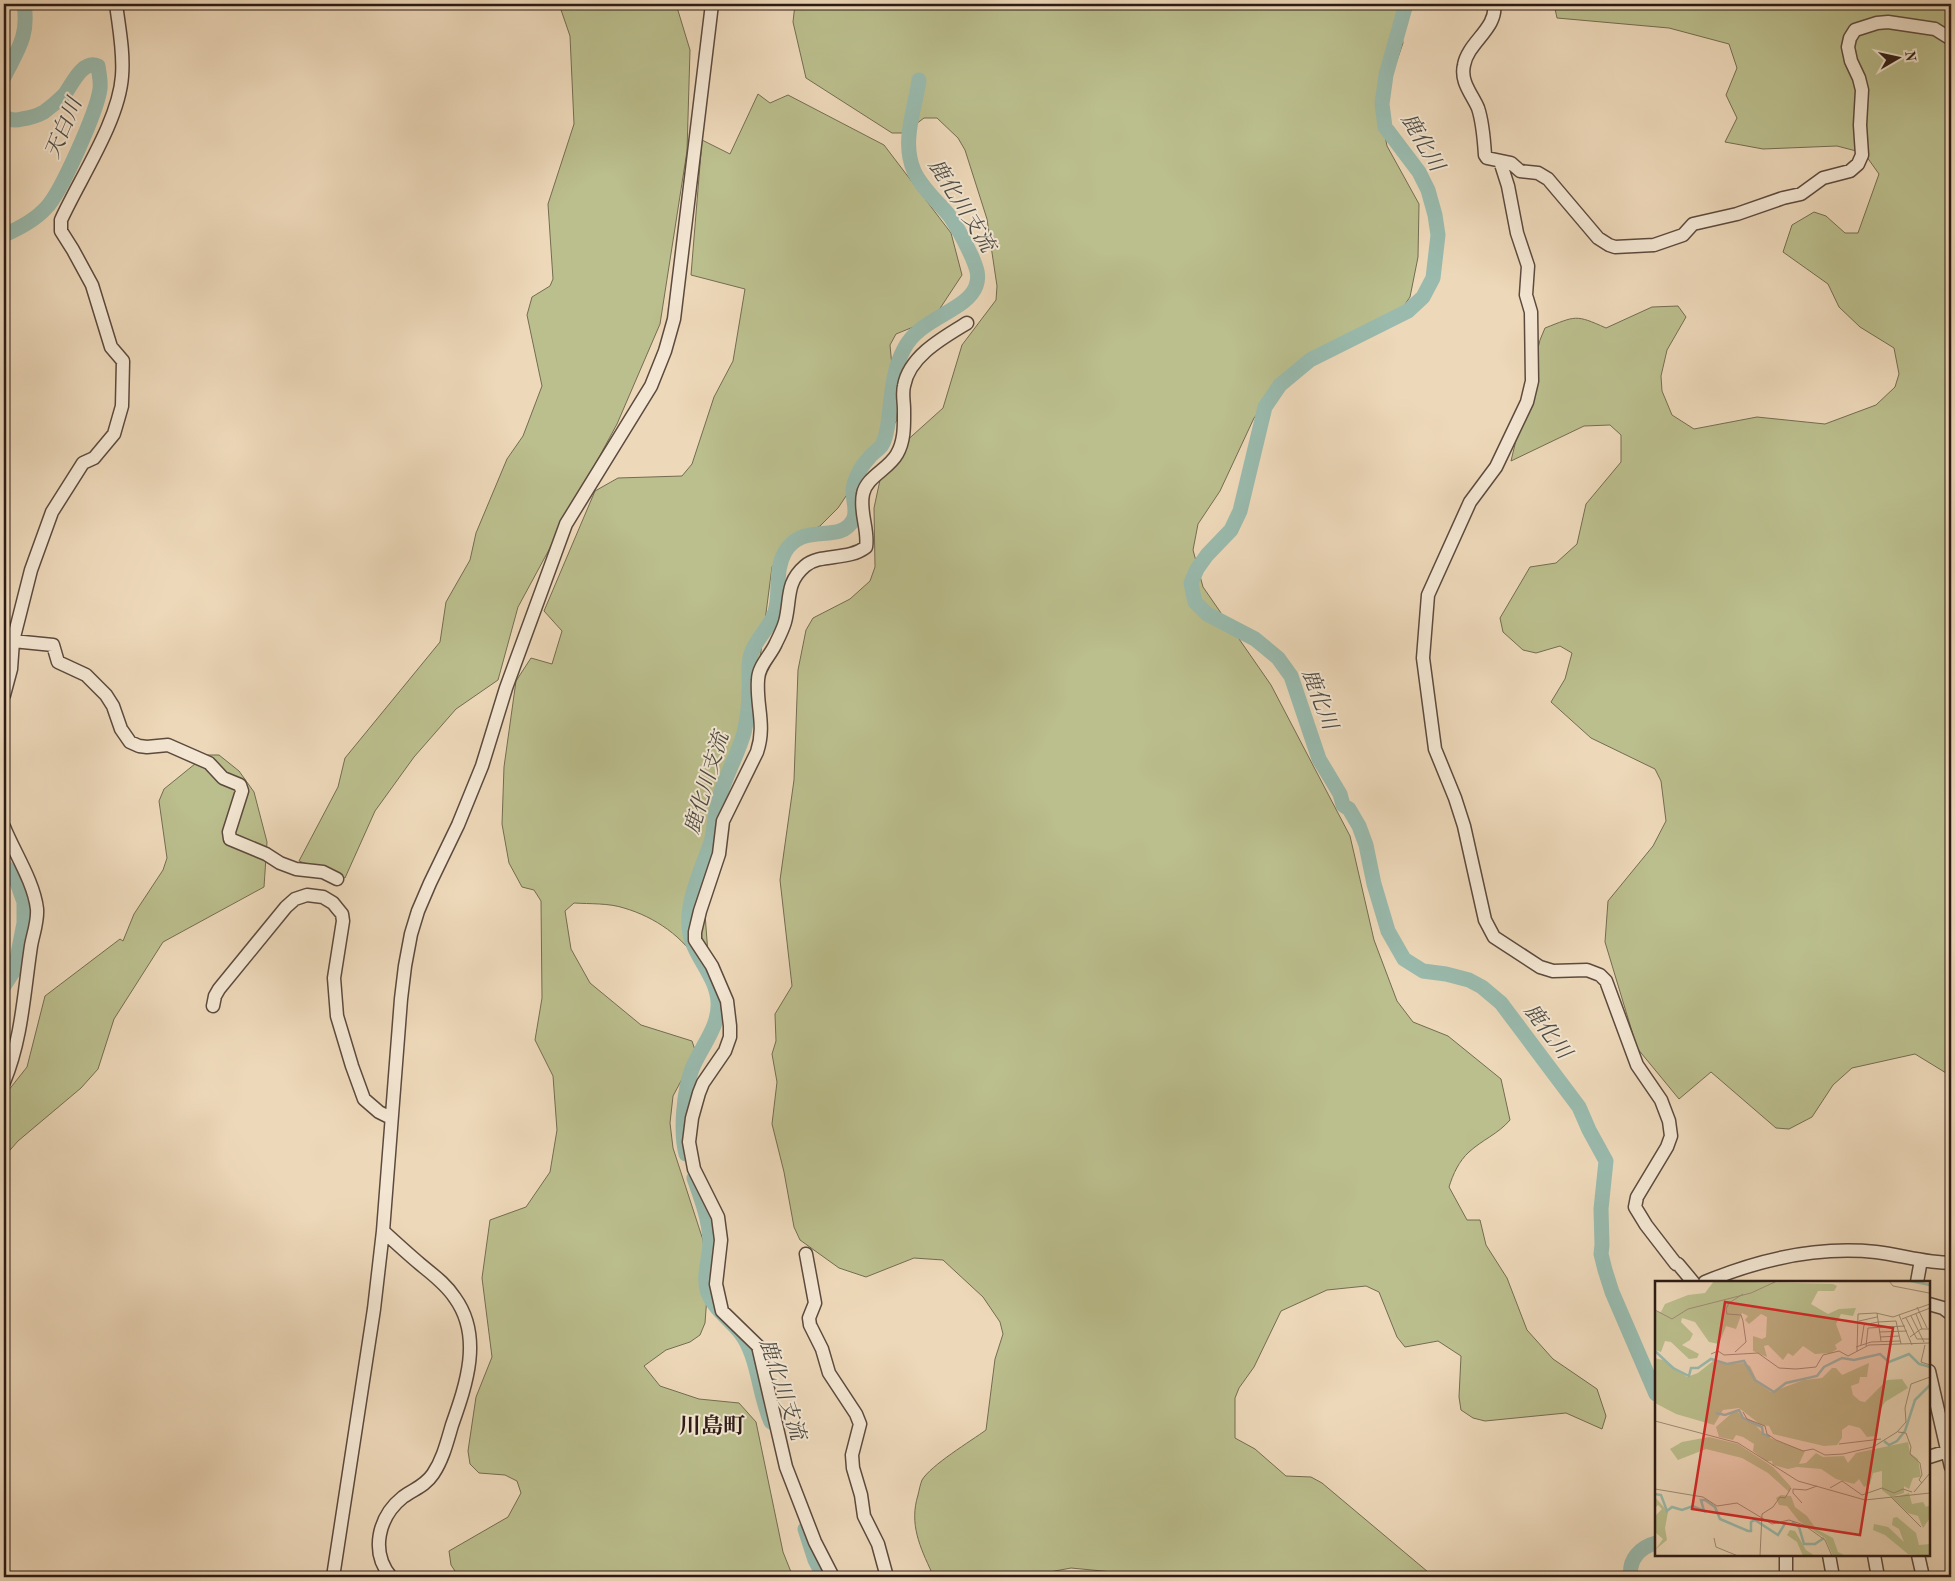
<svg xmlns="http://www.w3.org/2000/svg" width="1955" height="1581" font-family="'Old Standard TT','Noto Serif JP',serif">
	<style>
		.green { fill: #bbbe8d; stroke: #746c51 }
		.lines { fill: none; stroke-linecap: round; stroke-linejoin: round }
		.river { stroke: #99baad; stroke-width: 15 }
		.minor-casing { stroke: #5c4a3e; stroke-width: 15 }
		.minor { stroke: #f3e6d2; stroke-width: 12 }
		.labels { text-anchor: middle; stroke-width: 4; stroke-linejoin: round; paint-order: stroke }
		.water-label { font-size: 21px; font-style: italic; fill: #4d4b43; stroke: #f3e6d2 }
		.quarter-label { font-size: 22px; font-weight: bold; fill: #2c1b15; stroke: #f3e6d2 }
		.inset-river { fill: none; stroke: #99baad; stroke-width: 2.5 }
		.inset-road { fill: none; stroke: #a08c77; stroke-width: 1 }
		.view { fill: #d62828; fill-opacity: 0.15; stroke: #d62828; stroke-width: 2.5 }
		.inset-edge { fill: none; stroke: #2c1b15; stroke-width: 2.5 }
	</style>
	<rect width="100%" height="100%" fill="#edd8b9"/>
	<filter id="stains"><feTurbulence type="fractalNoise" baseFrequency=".004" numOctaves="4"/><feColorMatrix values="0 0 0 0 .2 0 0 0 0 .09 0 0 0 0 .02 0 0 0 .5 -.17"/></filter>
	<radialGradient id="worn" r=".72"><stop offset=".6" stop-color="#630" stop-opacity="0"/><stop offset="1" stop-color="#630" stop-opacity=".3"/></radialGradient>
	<path class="green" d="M 559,4 L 676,4 L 690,50 L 687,151 L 660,324 L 617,424 L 518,607 L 498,680 L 456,709 L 414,757 L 375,811 L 345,878 L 299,861 L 338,787 L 345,758 L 440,642 L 446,602 L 470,560 L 476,533 L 507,459 L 523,436 L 542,386 L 527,315 L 532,297 L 550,286 L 553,279 L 548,204 L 574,124 L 570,36 Z
		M 795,4 L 1398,4 L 1403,43 L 1386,92 L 1382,120 L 1387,146 L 1419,204 L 1418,257 L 1410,297 L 1395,319 L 1371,328 L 1279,387 L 1254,418 L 1220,491 L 1198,524 L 1193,550 L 1203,587 L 1271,685 L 1350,836 L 1374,940 L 1397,1001 L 1413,1022 L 1448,1036 L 1501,1079 L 1510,1120 C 1498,1134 1482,1140 1469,1152 C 1459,1161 1453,1174 1449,1187 L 1467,1220 L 1480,1220 L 1486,1245 L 1507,1278 L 1527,1330 L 1553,1359 L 1597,1389 L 1606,1416 L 1602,1429 L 1566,1413 L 1485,1421 L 1473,1418 L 1461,1410 L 1459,1397 L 1461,1356 L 1438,1341 L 1405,1347 L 1397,1337 L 1379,1292 L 1366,1286 L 1327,1290 L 1281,1311 L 1254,1367 L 1239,1388 L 1235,1398 L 1235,1438 L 1255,1449 L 1286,1476 L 1311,1477 L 1322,1483 L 1434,1577 L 1165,1577 L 1071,1568 L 1023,1577 L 944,1577 L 932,1573 C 920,1547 909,1524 918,1495 C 919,1491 920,1485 922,1480 C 931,1465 971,1441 986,1430 L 995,1359 L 1003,1334 L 1000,1322 L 983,1297 L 943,1260 L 914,1258 L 866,1277 L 839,1268 L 800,1240 L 794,1227 L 784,1172 L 772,1124 L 777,1082 L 772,1054 L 776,1041 L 775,1014 L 792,986 L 780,880 L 794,780 L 798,670 L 806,630 L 813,618 L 850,599 L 870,581 L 875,567 L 874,508 L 880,480 L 903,444 L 943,408 L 962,345 L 996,300 L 997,286 L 987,219 L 965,150 L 958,138 L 937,118 L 924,118 L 904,133 L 892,133 L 806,78 L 793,22 Z
		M 1554,4 L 1951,4 L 1951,1076 L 1915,1054 L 1852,1068 L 1833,1085 L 1812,1117 L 1789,1129 L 1776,1128 L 1711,1072 L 1679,1099 L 1637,1048 L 1605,942 L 1608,901 L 1653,846 L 1666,821 L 1661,781 L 1655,769 L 1591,738 L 1551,702 L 1565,679 L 1572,653 L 1560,646 L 1536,653 L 1523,650 L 1503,632 L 1500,618 L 1530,567 L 1556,563 L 1577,544 L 1586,504 L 1621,462 L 1621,435 L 1610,425 L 1584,426 L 1511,461 L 1540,340 L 1545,328 C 1576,316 1575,314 1606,328 L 1652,307 L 1678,306 L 1686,317 L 1667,350 L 1661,376 L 1662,391 L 1672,415 L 1694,429 L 1757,417 L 1825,424 L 1876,405 L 1895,387 L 1899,374 L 1894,348 L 1860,327 L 1839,307 L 1828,284 L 1783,252 L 1792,225 L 1814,212 L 1826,216 L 1845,233 L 1858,233 L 1879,174 L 1864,153 L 1837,146 L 1763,149 L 1725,142 L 1737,118 L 1726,95 L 1737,68 L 1729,44 L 1669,28 L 1557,18 Z
		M 758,94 L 770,103 L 788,95 L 884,145 L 951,233 L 962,275 L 933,319 L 896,334 L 890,345 L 897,420 L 838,508 L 820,526 L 787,544 L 772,567 L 754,705 L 712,803 L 703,887 L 708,954 L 700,965 C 684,937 655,917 624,908 C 609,903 590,904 574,903 L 565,911 L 571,949 L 590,983 L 641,1025 L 692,1041 L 696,1053 L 673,1096 L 670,1123 L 673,1148 L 703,1240 L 708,1283 L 705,1323 L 700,1335 L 690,1342 L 666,1350 L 644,1366 L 660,1386 L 699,1399 L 739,1403 L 756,1422 L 783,1552 L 793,1577 L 459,1577 L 451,1565 L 449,1551 L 508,1517 L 521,1493 L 517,1481 L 505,1475 L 479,1473 L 470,1464 L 468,1451 L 476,1397 L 492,1357 L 482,1278 L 490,1220 L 526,1207 L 550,1172 L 557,1130 L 553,1076 L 535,1040 L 542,998 L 541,901 L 534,890 L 522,887 L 509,863 L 502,824 L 504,767 L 516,681 L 531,658 L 552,664 L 562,631 L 544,611 L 595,491 L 618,478 L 682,476 L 692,464 L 714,397 L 733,361 L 745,289 L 691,275 L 702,140 L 730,154 Z
		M 206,755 L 219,755 L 239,771 L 254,792 L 267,842 L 264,887 L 163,942 L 114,1019 L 98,1069 L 81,1088 L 18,1141 L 4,1157 L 4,1096 L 27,1067 L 45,996 L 120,939 L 123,941 L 134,914 L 163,870 L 167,858 L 159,801 L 164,789 Z"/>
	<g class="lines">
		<path class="river" d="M 1406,4 L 1386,75 L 1382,104 L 1385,127 L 1419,172 L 1428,190 L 1435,215 L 1438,235 L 1433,278 L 1423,297 L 1408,311 L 1310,360 L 1280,385 L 1265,407 L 1240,511 L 1231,530 L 1207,555 L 1197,569 L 1191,583 L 1193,593 L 1195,602 L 1207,614 L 1255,639 L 1278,658 L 1291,676 L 1319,759 L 1340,794 L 1343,805 L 1349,809 L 1359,826 L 1366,845 L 1374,884 L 1388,931 L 1404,959 L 1423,971 L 1446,974 L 1469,980 L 1482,987 L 1501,1003 L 1579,1107 L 1589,1130 L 1606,1161 L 1601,1209 L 1602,1245 L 1601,1254 L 1605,1270 L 1612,1292 L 1656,1394
			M 4,77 C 18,49 29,36 24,4
			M 4,116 C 9,120 15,121 22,119 C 29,118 37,116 44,112 C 51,107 59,100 65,94 C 72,84 83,59 98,66 C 99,73 101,82 100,89 C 97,111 61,193 46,208 C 35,220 18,229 4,235
			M 4,865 L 15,877 L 24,902 L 24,923 L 15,969 L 4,986
			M 686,1154 C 680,1131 684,1090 692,1069 C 701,1046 720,1027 718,1001 C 716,974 691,954 689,927 C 686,904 702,867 710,845 C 715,831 714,816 718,802 C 724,778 737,757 744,733 C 747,720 749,705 749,691 C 750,679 747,666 751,654 C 756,638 770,628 775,612 C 781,592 774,571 785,552 C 803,521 840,545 853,520 C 859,510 850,496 854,484 C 857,474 862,465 869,458 C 872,453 879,450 882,445 C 887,437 888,424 889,415 C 892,393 893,369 904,349 C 919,318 967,311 976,286 C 980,275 976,267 972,257 C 965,242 958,227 948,214 C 936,200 921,187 914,171 C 901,141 915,110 919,80
			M 694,1178 C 701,1198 709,1219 710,1241 C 710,1259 702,1276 708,1293 C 715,1312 735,1322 744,1338 C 759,1363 759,1395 771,1422
			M 805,1529 L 815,1560 L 824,1577
			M 1631,1577 C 1628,1560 1640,1547 1656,1543"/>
		<g class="minor-casing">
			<path id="minor" d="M 1494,4 C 1498,28 1468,42 1464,65 C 1460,82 1472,94 1478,108 C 1483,123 1484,140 1485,155 L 1487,158 L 1511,163 L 1520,171 L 1538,173 L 1548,179 L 1598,238 L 1609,245 L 1615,247 L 1654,245 L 1683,235 L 1693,224 L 1737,214 L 1783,198 L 1801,194 L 1823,178 L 1850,171 L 1858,164 L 1862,155 L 1860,125 L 1862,90 L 1859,78 L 1851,61 L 1848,47 L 1850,38 L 1855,30 L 1877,23 L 1888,22 L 1935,29 L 1951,39
				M 1500,161 L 1508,186 L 1517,233 L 1528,266 L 1526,295 L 1531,312 L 1532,381 L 1527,402 L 1496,467 L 1470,502 L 1428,595 L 1423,658 L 1435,749 L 1455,798 L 1464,826 L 1485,920 L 1494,937 L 1540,967 L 1553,971 L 1587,970 L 1600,975 L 1606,981 L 1637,1065 L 1661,1100 L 1669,1121 L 1671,1136 L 1667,1147 L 1637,1197 L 1635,1207 L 1646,1225 L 1676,1264 L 1678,1264 L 1693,1282
				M 4,643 L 13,641 L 53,645 L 58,662 L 86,675 L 106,695 L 113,706 L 121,729 L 130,742 L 139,746 L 147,747 L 168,745 L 209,763 L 223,778 L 240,785 L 242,791 L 229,832 L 230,839 L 266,854 L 280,863 L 296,869 L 323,872 L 337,879
				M 4,695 L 11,669 L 13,641 L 31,570 L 52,512 L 83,463 L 94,458 L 114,434 L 122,406 L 123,361 L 111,347 L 92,285 L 73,250 L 61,231 L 61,220 C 80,178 119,121 122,76 C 124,52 119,28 116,4
				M 4,827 C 14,852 34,882 37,909 C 38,922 33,934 31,946 C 24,992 22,1039 4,1082
				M 213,1006 L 215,996 L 219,989 L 286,907 L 295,899 L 307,895 L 323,897 L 333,903 L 337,908 L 342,914 L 343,921 L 334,978 L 337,1016 L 352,1066 L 364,1099 L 379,1112 L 391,1118
				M 383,1231 C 395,1242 407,1253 420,1264 C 432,1274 446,1284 455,1298 C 483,1337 466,1385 452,1425 C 447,1442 443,1459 433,1474 C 425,1486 414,1489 403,1497 C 378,1517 370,1552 391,1577
				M 806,1254 L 815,1303 L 809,1318 L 810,1325 L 822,1349 L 829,1373 L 856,1414 L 860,1424 L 852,1455 L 853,1468 L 861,1495 L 864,1516 L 878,1544 L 887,1577
				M 1705,1282 C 1760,1259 1817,1246 1876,1252 C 1901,1255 1926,1263 1951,1263
				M 1917,1282 L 1921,1260
				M 1929,1304 L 1943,1308 L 1951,1314
				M 1929,1371 L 1951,1467
				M 1929,1457 L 1951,1450
				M 1829,1555 L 1833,1577
				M 1874,1555 L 1878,1577
				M 1918,1555 L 1923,1577
				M 333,1577 L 374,1309 L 383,1231 L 401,999 L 405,966 L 411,934 L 418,911 L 430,883 L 458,825 L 482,766 L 506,688 L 566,524 L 651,386 L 665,351 L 674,319 L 712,4
				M 833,1577 L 815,1542 L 786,1467 L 758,1346 L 722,1311 L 716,1284 L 721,1240 L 718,1217 L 694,1169 L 689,1142 L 692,1118 L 699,1093 L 703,1083 L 725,1051 L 730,1037 L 730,1026 L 727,1001 L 712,966 L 695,940 L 695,932 L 700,911 L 719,854 L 723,821 L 757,752 C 766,725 756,706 758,680 C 758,666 771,655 776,643 C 779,637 783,629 785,622 C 791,600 785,583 805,566 C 820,553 848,561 866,547 C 869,530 859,512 863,494 C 866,477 889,469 897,454 C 905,440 904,424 904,409 C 904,402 902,393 904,386 C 909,356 944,337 967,323
				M 1786,1577 L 1786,1555"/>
		</g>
		<use href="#minor" class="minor"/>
	</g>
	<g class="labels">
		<g class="water-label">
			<text transform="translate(63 128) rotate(-67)" y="7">天白川</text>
			<text transform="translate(1423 142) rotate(60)" y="7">鹿化川</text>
			<text transform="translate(962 205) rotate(58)" y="7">鹿化川支流</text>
			<text transform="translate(1320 699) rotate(69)" y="7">鹿化川</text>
			<text transform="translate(706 783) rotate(-73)" y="7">鹿化川支流</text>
			<text transform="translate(1548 1031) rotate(53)" y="7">鹿化川</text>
			<text transform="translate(783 1389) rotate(72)" y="7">鹿化川支流</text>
		</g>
		<g class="quarter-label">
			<text x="712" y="1433">川島町</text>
		</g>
	</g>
	<g transform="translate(1655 1281)">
		<rect width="275" height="275" fill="#edd8b9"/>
		<path d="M 59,0 L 178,3 L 182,5 L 179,10 L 163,10 L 156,23 L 173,33 L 184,28 L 201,27 L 198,35 L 186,33 L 181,43 L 187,59 L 180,64 L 182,68 L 176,72 L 160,73 L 148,65 L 138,75 L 133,72 L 128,79 L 113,64 L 109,65 L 112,76 L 98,70 L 98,55 L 107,58 L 111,56 L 112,36 L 106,33 L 94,43 L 90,39 L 93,35 L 87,32 L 81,48 L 71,45 L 64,63 L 54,61 L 40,41 L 27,37 L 26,41 L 38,53 L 35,59 L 27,64 L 44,73 L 42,77 L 34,78 L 16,61 L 10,60 L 6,71 L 0,69 L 0,30 L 6,31 L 10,23 L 33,14 L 50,12 ZM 0,77 L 11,80 L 32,96 L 43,92 L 58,80 L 73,83 L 88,82 L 95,85 L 103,102 L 116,111 L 149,99 L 167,97 L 177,87 L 181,87 L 187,94 L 214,82 L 212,96 L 205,96 L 204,102 L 196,105 L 198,114 L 205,120 L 210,121 L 232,99 L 247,98 L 253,107 L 230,121 L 224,131 L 220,155 L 212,156 L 205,147 L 194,144 L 187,149 L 187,157 L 182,164 L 169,165 L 118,153 L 114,145 L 106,144 L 84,127 L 68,129 L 59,144 L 21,133 L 0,122 ZM 78,131 L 83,131 L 89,139 L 97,140 L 110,155 L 150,170 L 144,183 L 151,182 L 161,172 L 168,176 L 189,175 L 193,182 L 201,172 L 253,161 L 255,172 L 263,178 L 266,196 L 258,197 L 254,208 L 249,205 L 249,212 L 236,216 L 227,209 L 227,190 L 218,192 L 215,203 L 209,206 L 204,198 L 199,203 L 181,198 L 166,188 L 142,186 L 133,188 L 118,184 L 117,180 L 111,180 L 98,170 L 99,163 L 88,156 L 81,154 L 78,159 L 64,156 L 61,146 ZM 54,156 L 83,163 L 118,186 L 136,206 L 134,211 L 113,192 L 87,177 L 51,168 L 23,179 L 15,168 L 27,161 ZM 254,212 L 257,223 L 268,221 L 271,226 L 275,224 L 275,237 L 268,247 L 263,235 L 253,232 L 237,217 ZM 126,214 L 136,215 L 140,226 L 152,235 L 161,248 L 178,257 L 183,271 L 191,275 L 178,275 L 170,257 L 144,240 L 132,225 L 124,224 L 121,217 ZM 0,216 L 13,231 L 10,247 L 12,259 L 0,269 L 8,258 L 1,252 L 1,234 L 7,228 L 3,224 L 0,227 ZM 242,236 L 261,252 L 264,264 L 275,263 L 275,275 L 253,273 L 230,254 L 218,249 L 219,243 L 233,246 L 249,261 L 244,248 L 237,244 L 238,237 ZM 135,249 L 140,250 L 151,269 L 160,275 L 148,275 L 142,261 L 132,254 Z" fill="#bbbe8d"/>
		<path class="inset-river" d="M 256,0 L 275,4M 0,70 L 18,87 L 34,95 L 36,87 L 43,87 L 56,78 L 72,83 L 89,80 L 100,99 L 119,111 L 131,102 L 162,95 L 169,86 L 187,77 L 199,79 L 225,73 L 234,81 L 254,73 L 264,83 L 275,86M 61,132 L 70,134 L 84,129 L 88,137 L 107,146 L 108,153 L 115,156M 229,160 L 234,164 L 242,160 L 250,150 L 260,119 L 275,104M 0,213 L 6,214 L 12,230 L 17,226 L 27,229 L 38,225 L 49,230 L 46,219 L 50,219 L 60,226 L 65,238 L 93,250 L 96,250 L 96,241 L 100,239 L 123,254 L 131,241M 137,241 L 144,246 L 149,263 L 160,263 L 169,257"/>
		<path class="inset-road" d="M 234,0 L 238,5 L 274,12M 262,26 L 272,47M 0,29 L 17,38 L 33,28 L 96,12 L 122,0M 222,32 L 226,60M 261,33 L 267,48M 244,34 L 257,64M 256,35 L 269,61M 251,37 L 262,58 L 275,58M 247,38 L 275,27M 204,40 L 222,36M 224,51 L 252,50M 225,56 L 244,55M 255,56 L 266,48 L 275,48M 206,64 L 209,44 L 223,41 L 241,40 L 246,63M 270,64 L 266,81 L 275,84M 211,65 L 213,47 L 250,45M 201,66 L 216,61 L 245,60M 202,70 L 203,33 L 221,32 L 238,36 L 275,23M 80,71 L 91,61 L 88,40 L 86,34 L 72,33 L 71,28 L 74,22 L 88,13M 56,73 L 63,70 L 69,74 L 103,72 L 124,87 L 141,88 L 161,86 L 168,74 L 184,70 L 193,75 L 214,64 L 275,62M 88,131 L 92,138 L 110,145 L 112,153 L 121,159 L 148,170 L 158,168 L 170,174 L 188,173 L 218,166 L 242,151 L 251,141 L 250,127 L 256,103 L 275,96M 0,140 L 83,162 L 143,200 L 210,219 L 275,212M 243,151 L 251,152 L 256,166 L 255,173 L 265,182 L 267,194 L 264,199 L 267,202M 184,163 L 226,158M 175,207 L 187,200 L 207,214 L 227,207 L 239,212 L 248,208 L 257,211M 0,208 L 48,216 L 62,225 L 82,222 L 117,243 L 134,239 L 149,244 L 170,259 L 177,275M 259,211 L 275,192M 236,216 L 266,246M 147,222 L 138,212 L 138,208 L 151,209 L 162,205M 59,257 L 61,266 L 83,275M 105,275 L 107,233 L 118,226 L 125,216 L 130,217 L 136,207"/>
		<path class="view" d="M 70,21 L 238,47 L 205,254 L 37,228 Z"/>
		<rect width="275" height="275" class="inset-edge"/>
	</g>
	<rect width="1955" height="1581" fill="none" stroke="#edd8b9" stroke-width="20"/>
	<rect x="5" y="5" width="1945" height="1571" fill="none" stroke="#2c1b15" stroke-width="2.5"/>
	<rect x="10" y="10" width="1935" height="1561" fill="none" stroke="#2c1b15"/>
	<g transform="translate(1898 58) rotate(81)" stroke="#f3e6d2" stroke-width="4" paint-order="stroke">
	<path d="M0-4L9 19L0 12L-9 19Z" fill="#2c1b15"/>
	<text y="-8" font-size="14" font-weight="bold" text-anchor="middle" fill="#2c1b15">N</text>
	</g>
	<rect width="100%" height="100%" filter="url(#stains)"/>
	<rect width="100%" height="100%" fill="url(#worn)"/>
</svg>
